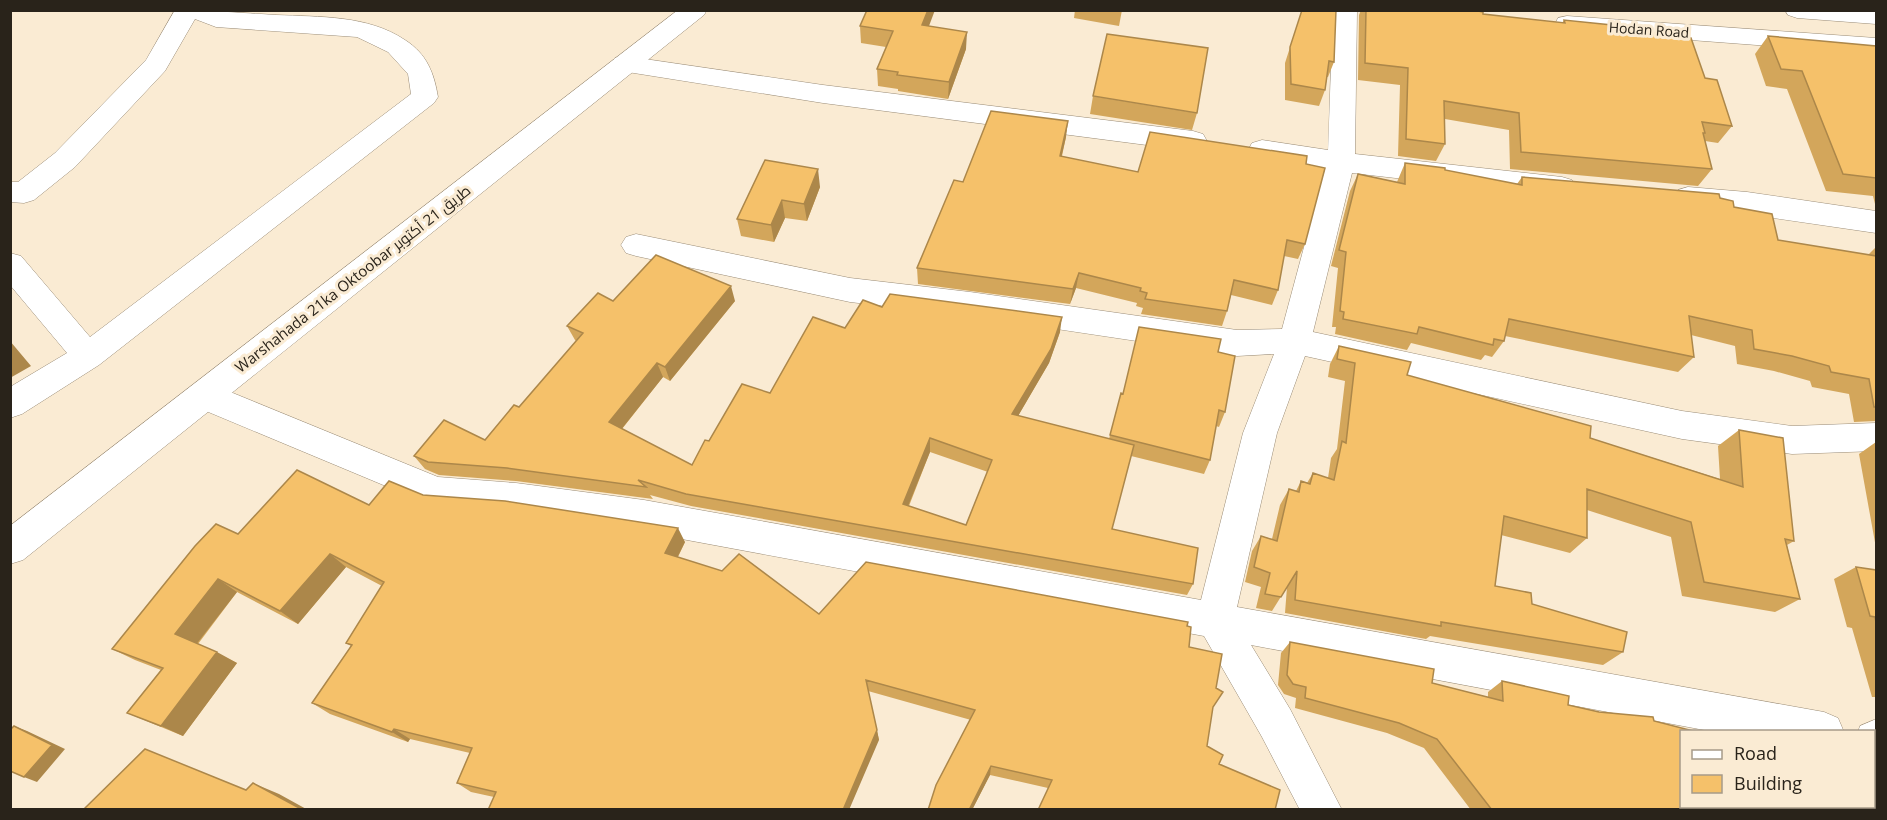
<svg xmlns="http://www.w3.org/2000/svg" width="1887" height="820" font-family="'Open Sans',Cairo,sans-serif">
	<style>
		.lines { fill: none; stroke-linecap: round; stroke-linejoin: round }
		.minor-casing { stroke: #9a8c77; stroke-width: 1 }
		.major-casing { stroke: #9a8c77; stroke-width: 1 }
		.minor { fill: #fff; fill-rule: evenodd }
		.major { fill: #fff; fill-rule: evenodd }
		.wall { fill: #d3a65b; fill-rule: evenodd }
		.shaded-wall { fill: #ac874a }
		.building { fill: #f5c16a; stroke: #ac874a; stroke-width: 1.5; fill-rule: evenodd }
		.labels { text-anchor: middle; stroke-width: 6; stroke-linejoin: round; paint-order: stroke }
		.far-street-label { font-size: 14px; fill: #29231a; stroke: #faebd3 }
		.street-label { font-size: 15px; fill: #29231a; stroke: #faebd3 }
	</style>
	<rect width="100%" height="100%" fill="#faebd3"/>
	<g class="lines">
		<g class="minor-casing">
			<path id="minor" d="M 175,10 C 209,10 242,13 276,15 C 319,17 368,15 405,40 C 427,54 434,73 438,97 L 434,103 L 99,365 L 22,414 L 10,418 L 10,387 L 67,353 L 10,285 L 10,253 L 21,256 L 90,337 L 411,94 L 408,74 L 388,52 L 357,37 L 216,27 L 195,19 L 165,71 L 75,167 L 34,200 L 24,203 L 10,202 L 10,182 L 18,182 L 55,153 L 146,60 Z
				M 1333,10 L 1357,10 L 1355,154 L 1562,177 L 1572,180 L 1576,187 L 1572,194 L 1562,197 L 1352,173 L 1313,332 L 1682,411 L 1792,426 L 1876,423 L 1876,451 L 1792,454 L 1682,439 L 1305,356 L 1277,433 L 1237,607 L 1824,712 L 1838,718 L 1844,732 L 1715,732 L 1251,645 L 1290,709 L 1342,810 L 1300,810 L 1262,737 L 1204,636 L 644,532 L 516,513 L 436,507 L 194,406 L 190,396 L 194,386 L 206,382 L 438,477 L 516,483 L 644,500 L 1201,600 L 1243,433 L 1274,354 L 1237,356 L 970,316 L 850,302 L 636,256 L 626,253 L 621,245 L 626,237 L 636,234 L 850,278 L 970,292 L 1237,330 L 1282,329 L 1325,169 L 1262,160 L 1252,157 L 1248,150 L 1252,143 L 1262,140 L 1328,150 Z
				M 624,56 L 823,85 L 1193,131 L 1203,134 L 1207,141 L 1203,148 L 1193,151 L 823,103 L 615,70 L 611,64 L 615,58 Z
				M 1688,187 L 1747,192 L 1876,211 L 1876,233 L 1678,204 L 1674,197 L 1678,190 Z
				M 1874,720 L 1876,720 L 1876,760 L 1874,760 L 1874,732 L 1858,732 L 1860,726 Z"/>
		</g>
		<g class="major-casing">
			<path id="major" d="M 678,10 L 707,10 L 704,15 L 23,560 L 10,564 L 10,526 Z
				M 1785,10 L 1876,10 L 1876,24 L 1797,18 L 1788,15 Z
				M 1567,16 L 1876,38 L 1876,54 L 1558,30 L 1555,24 L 1558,18 Z"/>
		</g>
		<use href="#minor" class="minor"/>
		<use href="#major" class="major"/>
	</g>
	<path class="wall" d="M 1075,10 L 1122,10 L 1119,26 L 1074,18 Z
		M 1302,10 L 1334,62 L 1328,77 L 1327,77 L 1325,90 L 1319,106 L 1285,100 L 1285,63 Z
		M 1361,10 L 1473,10 L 1483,14 L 1562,23 L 1564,20 L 1613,28 L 1705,78 L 1732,126 L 1718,143 L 1705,141 L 1712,169 L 1698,186 L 1510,169 L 1509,130 L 1445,119 L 1445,144 L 1436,161 L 1398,156 L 1400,85 L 1358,80 L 1359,15 Z
		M 860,26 L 929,26 L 966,49 L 948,99 L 898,91 L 898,89 L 878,86 L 877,69 L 886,47 L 861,43 Z
		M 1768,36 L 1876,46 L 1876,208 L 1873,196 L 1826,191 L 1787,89 L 1766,86 L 1755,54 Z
		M 1093,96 L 1197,113 L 1192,130 L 1090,114 Z
		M 1066,137 L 1062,156 L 1305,244 L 1298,259 L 1284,256 L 1278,290 L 1272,305 L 1231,295 L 1227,311 L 1222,326 L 1141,314 L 1143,308 L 1136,306 L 1137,303 L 1076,288 L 1070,304 L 918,284 L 917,268 L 963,182 Z
		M 765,160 L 820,187 L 807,221 L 785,218 L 774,242 L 741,236 L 737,219 Z
		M 1405,163 L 1517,184 L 1522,177 L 1720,198 L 1734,207 L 1778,240 L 1868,255 L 1876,247 L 1876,421 L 1854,422 L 1849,394 L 1812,387 L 1810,381 L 1774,371 L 1737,364 L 1735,346 L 1691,335 L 1694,357 L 1678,372 L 1505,336 L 1504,341 L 1492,357 L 1485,355 L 1481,360 L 1411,343 L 1407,350 L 1335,334 L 1336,327 L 1332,327 L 1338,268 L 1331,266 L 1350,191 L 1358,174 L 1397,182 Z
		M 613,301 L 735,301 L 670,381 L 663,377 L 622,429 L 692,465 L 709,441 L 770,393 L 845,328 L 882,307 L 1060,332 L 1049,363 L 1018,416 L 1109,439 L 1121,393 L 1123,394 L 1218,352 L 1225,412 L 1219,427 L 1216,426 L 1210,460 L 1204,474 L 1131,456 L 1112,529 L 1193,584 L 1187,595 L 691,506 L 650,495 L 653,499 L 516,481 L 439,475 L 425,469 L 414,456 L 485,440 L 519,407 L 576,341 L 575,340 L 567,326 ZM 930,452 L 988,472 L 966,525 L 909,506 Z
		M 1339,346 L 1407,375 L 1590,438 L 1720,479 L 1718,446 L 1739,430 L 1794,541 L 1787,545 L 1800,599 L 1775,612 L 1682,596 L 1671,537 L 1587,510 L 1587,538 L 1570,553 L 1501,535 L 1495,586 L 1532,604 L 1623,652 L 1603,665 L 1430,636 L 1426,639 L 1285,613 L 1287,587 L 1272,611 L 1256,608 L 1261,587 L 1245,582 L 1252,551 L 1261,536 L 1272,539 L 1280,505 L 1289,489 L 1296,491 L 1301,481 L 1307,483 L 1313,473 L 1328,478 L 1331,458 L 1337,449 L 1345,381 L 1328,377 L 1330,364 Z
		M 1876,442 L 1876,548 L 1859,454 Z
		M 423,495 L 685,542 L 678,557 L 819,614 L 1188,622 L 1048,788 L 990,775 L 972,810 L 928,810 L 971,720 L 868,691 L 879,740 L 494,797 L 471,792 L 457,783 L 470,753 L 410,739 L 408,742 L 330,714 L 312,703 L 351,646 L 346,643 L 382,586 L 346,567 L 298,624 L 237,592 L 198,644 L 237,663 L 183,736 L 127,713 L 161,670 L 135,660 L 112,649 L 238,534 L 369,505 Z
		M 1856,567 L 1876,570 L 1876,698 L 1876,697 L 1872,697 L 1852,628 L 1847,627 L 1834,579 Z
		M 1290,642 L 1432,683 L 1488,697 L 1488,692 L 1502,681 L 1568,705 L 1599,712 L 1654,721 L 1876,810 L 1471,810 L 1424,748 L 1387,733 L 1295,708 L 1296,698 L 1284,694 L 1278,685 L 1281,653 Z"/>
	<path class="shaded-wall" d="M 928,10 L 935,10 L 923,42 L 922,25 Z
		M 967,32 L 966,49 L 948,99 L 949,82 Z
		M 1068,121 L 1066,137 L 1058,171 L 1060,156 Z
		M 818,169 L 820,187 L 807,221 L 804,204 Z
		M 782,200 L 785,218 L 774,242 L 771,225 Z
		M 1079,273 L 1076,288 L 1070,304 L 1073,289 Z
		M 731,286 L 735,301 L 670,381 L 665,367 Z
		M 1062,317 L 1060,332 L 1049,363 L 1011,428 L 1012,414 Z
		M 10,341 L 31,366 L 10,378 Z
		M 657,363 L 663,377 L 616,436 L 609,422 Z
		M 930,438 L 930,452 L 904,516 L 903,504 Z
		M 678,528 L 685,542 L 673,566 L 665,553 Z
		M 330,554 L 346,567 L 298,624 L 280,611 Z
		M 218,579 L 237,592 L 195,646 L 175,634 Z
		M 217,652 L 237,663 L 183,736 L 161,726 Z
		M 14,726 L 27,731 L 65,749 L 37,782 L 24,777 Z
		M 394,729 L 410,739 L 408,742 L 392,732 Z
		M 877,730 L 879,740 L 849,810 L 843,810 Z
		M 991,766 L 990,775 L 972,810 L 969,810 Z
		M 253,783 L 279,794 L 308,810 L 303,810 Z"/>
	<path class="building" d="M 867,10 L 928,10 L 922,25 L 967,32 L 949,82 L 897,75 L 898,72 L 877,69 L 893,31 L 860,26 Z
		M 1302,10 L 1336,10 L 1334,62 L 1329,61 L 1325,90 L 1291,84 L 1290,47 Z
		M 1366,10 L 1473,10 L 1483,12 L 1483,14 L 1565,23 L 1564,20 L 1612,25 L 1613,28 L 1691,38 L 1705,78 L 1717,80 L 1732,126 L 1702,122 L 1705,133 L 1703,133 L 1712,169 L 1521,152 L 1519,113 L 1444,101 L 1445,144 L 1406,139 L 1408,68 L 1365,63 Z
		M 1107,34 L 1208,48 L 1197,113 L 1093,96 Z
		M 1768,36 L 1876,46 L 1876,178 L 1843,174 L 1802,71 L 1781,69 Z
		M 991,111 L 1068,121 L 1060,156 L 1138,172 L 1150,132 L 1307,156 L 1306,164 L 1325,168 L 1305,244 L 1287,240 L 1278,290 L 1234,280 L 1227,311 L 1145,299 L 1147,293 L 1140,291 L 1141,288 L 1079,273 L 1073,289 L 917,268 L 954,180 L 963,182 Z
		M 765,160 L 818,169 L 804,204 L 782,200 L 771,225 L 737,219 Z
		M 1405,163 L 1445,168 L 1445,170 L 1522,185 L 1522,177 L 1719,194 L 1720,198 L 1733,201 L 1734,207 L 1772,214 L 1778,240 L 1876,256 L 1876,407 L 1874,407 L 1869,379 L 1831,372 L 1829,366 L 1792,356 L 1754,349 L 1752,330 L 1689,316 L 1694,357 L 1509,319 L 1504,341 L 1494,339 L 1493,345 L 1419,327 L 1417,334 L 1343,319 L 1344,312 L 1340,311 L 1346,252 L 1339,250 L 1358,174 L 1405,184 Z
		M 656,255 L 731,286 L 665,367 L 657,363 L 609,422 L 692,465 L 705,440 L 709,441 L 742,384 L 770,393 L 813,317 L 845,328 L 863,300 L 882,307 L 890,294 L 1062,317 L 1051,349 L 1012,414 L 1134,445 L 1112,529 L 1198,548 L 1193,584 L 686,494 L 638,480 L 646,487 L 507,468 L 428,462 L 414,456 L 444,420 L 485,440 L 514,405 L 519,407 L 583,333 L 567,326 L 598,293 L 613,301 ZM 930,438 L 992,460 L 966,525 L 903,504 Z
		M 1139,327 L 1221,339 L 1218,352 L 1235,356 L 1225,412 L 1219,410 L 1210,460 L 1110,435 L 1121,393 L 1123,394 Z
		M 1339,346 L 1411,362 L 1407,375 L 1591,426 L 1590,438 L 1743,487 L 1739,430 L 1783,438 L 1794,541 L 1785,539 L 1800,599 L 1704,582 L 1691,522 L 1587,489 L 1587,538 L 1504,516 L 1495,586 L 1531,593 L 1532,604 L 1627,632 L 1623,652 L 1441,622 L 1441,626 L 1295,600 L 1297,571 L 1281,597 L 1265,594 L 1270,573 L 1254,567 L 1261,536 L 1277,541 L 1289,489 L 1299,492 L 1301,481 L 1310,484 L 1313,473 L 1334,480 L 1342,441 L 1346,443 L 1355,363 L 1337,359 Z
		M 297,470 L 369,505 L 389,481 L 423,495 L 505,501 L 678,528 L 665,553 L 722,571 L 739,554 L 819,614 L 866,562 L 1188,622 L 1187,626 L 1191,627 L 1189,647 L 1222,654 L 1216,688 L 1223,692 L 1213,707 L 1207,746 L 1223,755 L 1219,764 L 1280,790 L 1275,810 L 1038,810 L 1052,780 L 991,766 L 969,810 L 928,810 L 936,785 L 975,710 L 866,680 L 877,730 L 843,810 L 488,810 L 496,792 L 457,783 L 472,748 L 394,729 L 392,732 L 312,703 L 352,645 L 346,643 L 384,582 L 330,554 L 280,611 L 218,579 L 175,634 L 217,652 L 161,726 L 127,713 L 163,668 L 112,649 L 195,546 L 216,524 L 238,534 Z
		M 1856,567 L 1876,570 L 1876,622 L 1875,617 L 1870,616 Z
		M 1290,642 L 1434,669 L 1432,683 L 1503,701 L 1502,681 L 1569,696 L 1568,705 L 1599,712 L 1653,717 L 1654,721 L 1697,732 L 1682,732 L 1682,807 L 1874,807 L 1874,766 L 1876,767 L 1876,810 L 1492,810 L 1437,739 L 1399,723 L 1305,698 L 1306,687 L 1293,684 L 1287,675 Z
		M 14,726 L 52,745 L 24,777 L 10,771 L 10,730 Z
		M 145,749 L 246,790 L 253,783 L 303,810 L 83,810 Z"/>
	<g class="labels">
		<g class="far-street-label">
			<text transform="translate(1649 30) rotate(4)" y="5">Hodan Road</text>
		</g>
		<g class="street-label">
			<text transform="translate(353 279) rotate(-38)" y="5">Warshahada 21ka Oktoobar طريق 21 أكتوبر</text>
		</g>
	</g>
	<rect width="1887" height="820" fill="none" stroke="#29231a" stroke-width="24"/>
	<rect x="1680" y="730" width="195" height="78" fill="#faebd3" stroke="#a69b89" stroke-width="1.5"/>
	<rect x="1692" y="750" width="30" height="9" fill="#ffffff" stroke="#a69b89" stroke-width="1.5"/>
	<text x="1734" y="760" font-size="18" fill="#29231a">Road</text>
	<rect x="1692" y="775" width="30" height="18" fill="#f5c16a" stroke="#a69b89" stroke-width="1.5"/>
	<text x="1734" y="790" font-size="18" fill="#29231a">Building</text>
</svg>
